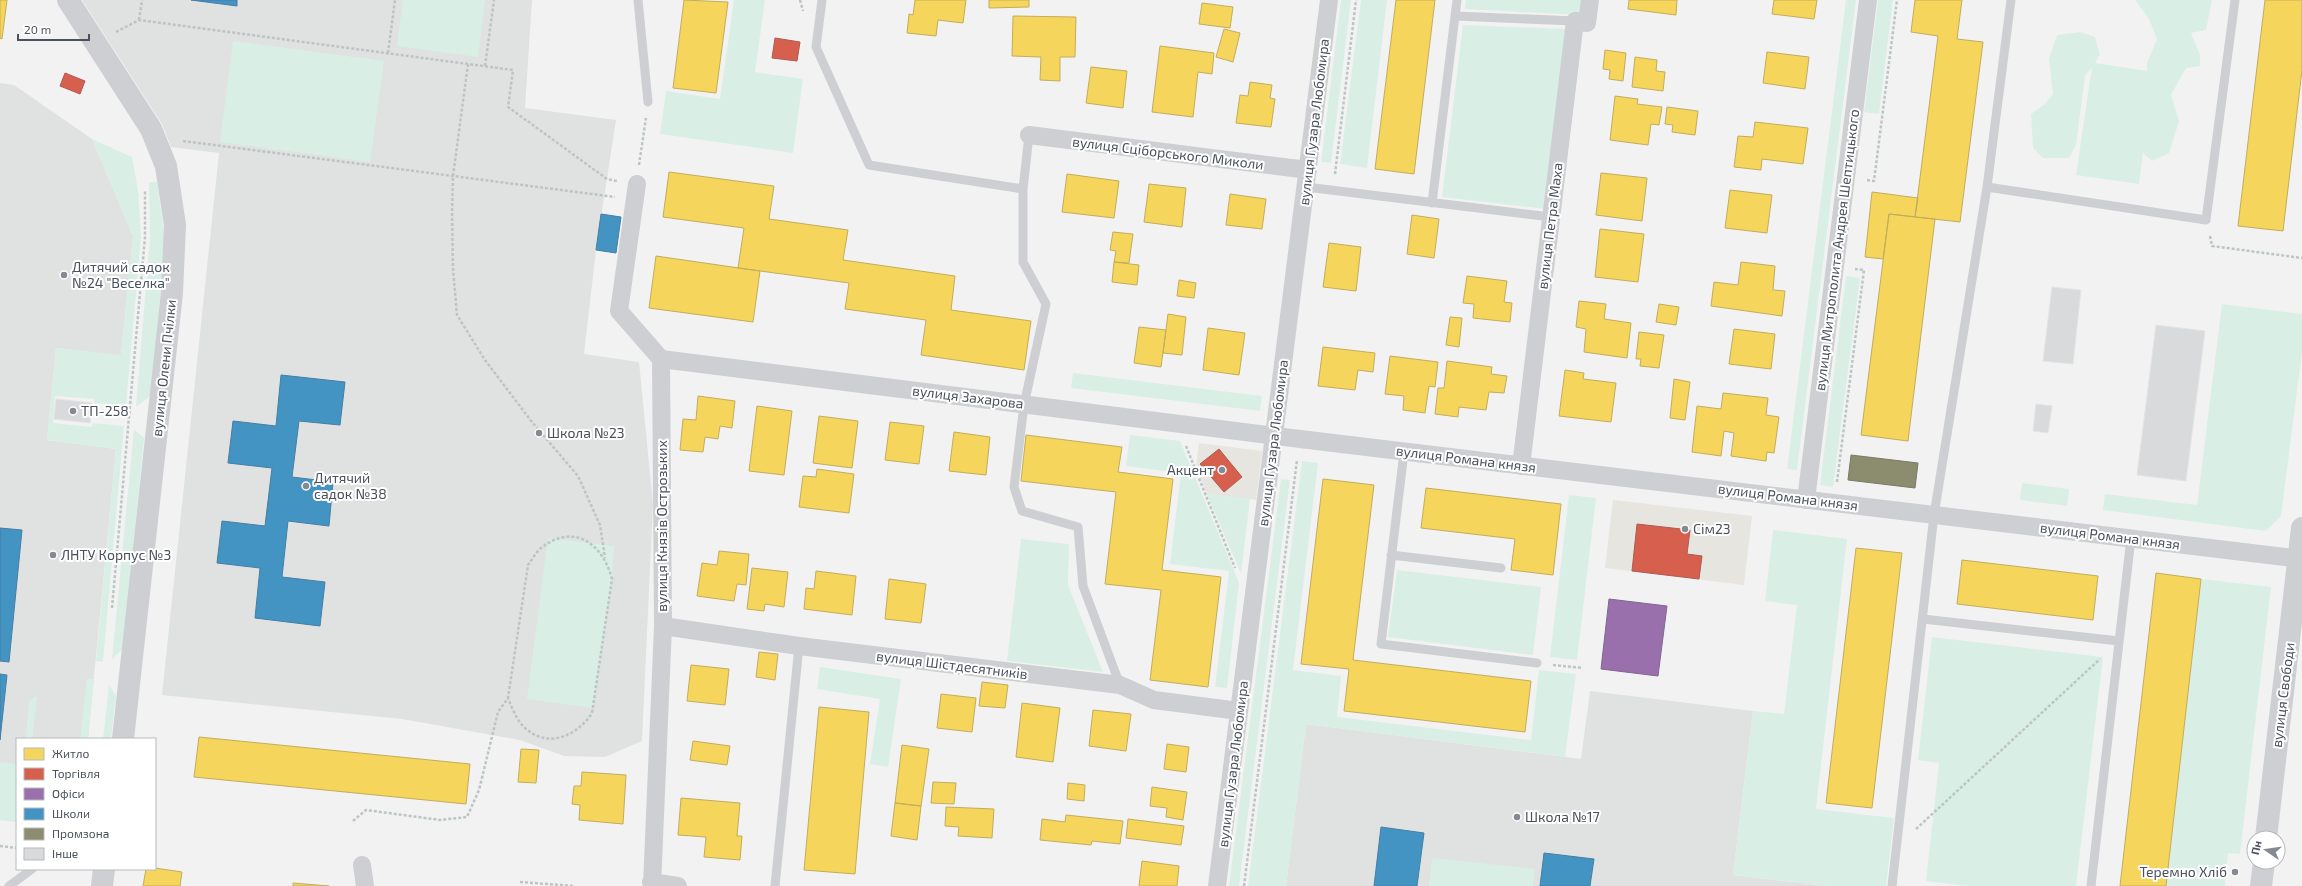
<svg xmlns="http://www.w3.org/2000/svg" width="2302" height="886" font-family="'Exo 2',sans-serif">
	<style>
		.commercial { fill: #e6e5e0 }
		.education { fill: #e0e1e1 }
		.green { fill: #d9efe6 }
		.homes { fill: #f6d55c; stroke: #c2ad5c }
		.shops { fill: #d6604d; stroke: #ac5b52 }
		.offices { fill: #9970ab; stroke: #816694 }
		.schools { fill: #4393c3; stroke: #457fa4 }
		.industry { fill: #8c8c6e; stroke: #787a69 }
		.building { fill: #d9dadc; stroke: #e4e4e4 }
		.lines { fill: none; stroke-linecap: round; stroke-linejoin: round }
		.path { stroke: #bcc5c4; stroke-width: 2.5; stroke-dasharray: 3 2; stroke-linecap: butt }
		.service { stroke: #cecfd2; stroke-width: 9 }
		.minor { stroke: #cecfd2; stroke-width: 18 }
		.tertiary { stroke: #cecfd2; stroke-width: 22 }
		.poi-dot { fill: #858991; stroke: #fff; stroke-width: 1.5 }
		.labels { text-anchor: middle; stroke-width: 4; stroke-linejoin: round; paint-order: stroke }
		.street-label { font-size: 14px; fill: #4a505d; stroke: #fff }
		.poi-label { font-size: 14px; fill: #4a505d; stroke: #fff; text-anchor: start }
	</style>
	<rect width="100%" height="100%" fill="#f2f2f2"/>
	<path class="commercial" d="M 1199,443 L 1262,451 L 1256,500 L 1207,494 L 1196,467 Z
		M 1613,500 L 1752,516 L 1744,585 L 1605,568 Z"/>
	<path class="education" d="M 82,0 L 532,0 L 525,108 L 616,120 L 596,250 L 584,354 L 639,362 L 653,504 L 642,741 L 605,757 L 564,756 L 520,740 L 402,719 L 162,695 L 219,153 L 171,147 L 162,124 Z
		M 0,83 L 14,85 L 92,139 L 133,236 L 121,356 L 56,348 L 47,440 L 116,449 L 88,739 L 17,739 L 17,822 L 0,820 Z
		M 1590,691 L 1753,711 L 1733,875 L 1827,886 L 1286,886 L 1306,724 L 1581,759 Z"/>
	<path class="green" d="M 403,0 L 485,0 L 478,57 L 397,46 Z
		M 734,0 L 765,0 L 755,72 L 803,79 L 793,153 L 660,134 L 666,91 L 720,99 Z
		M 1341,0 L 1351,0 L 1331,163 L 1321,162 Z
		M 1361,0 L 1387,0 L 1367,168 L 1340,164 Z
		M 1466,0 L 1583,0 L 1581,15 L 1465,9 Z
		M 1846,0 L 1856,0 L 1797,470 L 1787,469 Z
		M 1878,0 L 1893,0 L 1879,114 L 1864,112 Z
		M 2135,0 L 2212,0 L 2206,30 L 2191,33 L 2200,55 L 2200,66 L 2186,68 L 2171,95 L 2179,121 L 2169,153 L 2152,161 L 2143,153 L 2139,184 L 2076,175 L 2092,67 L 2085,76 L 2076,145 L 2069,158 L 2043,158 L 2033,148 L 2031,114 L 2045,104 L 2053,94 L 2049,59 L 2057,35 L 2080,32 L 2095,37 L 2100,55 L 2095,63 L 2147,71 L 2147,63 L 2157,39 L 2149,19 Z
		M 1463,25 L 1567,29 L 1545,209 L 1442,197 Z
		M 233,41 L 384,61 L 370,162 L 220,142 Z
		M 92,139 L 132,157 L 138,190 L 141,236 L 126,406 L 94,403 L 94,399 L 55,396 L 53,423 L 92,427 L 92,423 L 124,426 L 103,662 L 96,661 L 116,449 L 47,440 L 56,348 L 121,355 L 133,236 Z
		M 149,182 L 157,182 L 165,239 L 164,272 L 150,396 L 136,407 L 150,237 Z
		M 1846,276 L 1860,278 L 1833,487 L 1820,485 Z
		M 2222,304 L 2302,314 L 2302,352 L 2281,516 L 2266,531 L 2103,510 L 2105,494 L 2197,505 Z
		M 1073,373 L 1262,396 L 1260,411 L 1071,388 Z
		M 134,429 L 144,438 L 123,649 L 112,659 Z
		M 1130,435 L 1180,441 L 1239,583 L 1227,688 L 1215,687 L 1229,571 L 1170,564 L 1181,473 L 1126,466 Z
		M 1302,461 L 1318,463 L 1293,670 L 1341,676 L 1337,717 L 1531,740 L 1539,670 L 1576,674 L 1565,757 L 1306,724 L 1286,886 L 1248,886 Z
		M 1281,479 L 1290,480 L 1239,886 L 1229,886 Z
		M 2022,483 L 2069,489 L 2067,506 L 2020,500 Z
		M 1207,494 L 1250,499 L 1241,574 Z
		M 1569,495 L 1596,498 L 1577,660 L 1550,657 Z
		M 1773,530 L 1847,539 L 1816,809 L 1894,818 L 1886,886 L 1827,886 L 1733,875 L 1753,711 L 1784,714 L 1797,605 L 1765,601 Z
		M 548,538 L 614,546 L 612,579 L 593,708 L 527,699 Z
		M 1021,539 L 1069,544 L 1068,585 L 1103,672 L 1007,661 Z
		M 1397,570 L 1541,587 L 1533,655 L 1388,637 Z
		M 2201,579 L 2271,587 L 2240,854 L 2228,853 L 2225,886 L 2166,886 Z
		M 1932,637 L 2103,657 L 2076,886 L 1968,886 L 1926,881 L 1939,763 L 1918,760 Z
		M 820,667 L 901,679 L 888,767 L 870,764 L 880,699 L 817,689 Z
		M 87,679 L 94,679 L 88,739 L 80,739 Z
		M 109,685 L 116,696 L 111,739 L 103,739 Z
		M 35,696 L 37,698 L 32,739 L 26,739 L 29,702 Z
		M 0,762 L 17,764 L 17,822 L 0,820 Z
		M 1432,858 L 1535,869 L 1533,886 L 1429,886 Z"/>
	<path class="homes" d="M 0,0 L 7,0 L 2,39 L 0,38 Z
		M 684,0 L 728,2 L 716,93 L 673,88 Z
		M 915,0 L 966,0 L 963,23 L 938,20 L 936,36 L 907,33 L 909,14 L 913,15 Z
		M 989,0 L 1029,0 L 1029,7 L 989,8 Z
		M 1396,0 L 1435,0 L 1414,174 L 1375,169 Z
		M 1629,0 L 1677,0 L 1676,15 L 1628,9 Z
		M 1774,0 L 1817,0 L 1814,19 L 1772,14 Z
		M 1915,0 L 1962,0 L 1957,39 L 1983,42 L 1960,222 L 1915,217 L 1938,36 L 1911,32 Z
		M 2265,0 L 2302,0 L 2302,70 L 2283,231 L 2238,226 Z
		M 1202,3 L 1233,7 L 1230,28 L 1199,24 Z
		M 1013,16 L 1076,17 L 1075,57 L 1060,57 L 1060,81 L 1040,80 L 1041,57 L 1012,56 Z
		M 1224,29 L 1240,33 L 1233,62 L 1216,57 Z
		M 1160,46 L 1214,53 L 1212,74 L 1198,72 L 1193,117 L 1152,112 Z
		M 1605,50 L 1626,53 L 1623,81 L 1609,79 L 1610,70 L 1603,69 Z
		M 1767,52 L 1809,57 L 1805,89 L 1763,83 Z
		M 1635,57 L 1657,60 L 1656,71 L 1665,72 L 1663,91 L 1632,87 Z
		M 1091,67 L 1127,71 L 1123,108 L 1086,103 Z
		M 1250,82 L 1272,85 L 1270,98 L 1275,99 L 1271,127 L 1236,123 L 1240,95 L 1248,96 Z
		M 1615,96 L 1638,99 L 1637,104 L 1662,107 L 1659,125 L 1651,124 L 1648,145 L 1610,140 Z
		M 1667,107 L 1698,111 L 1695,135 L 1672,132 L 1673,125 L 1665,124 Z
		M 1755,122 L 1808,128 L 1803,164 L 1762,159 L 1761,170 L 1734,167 L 1738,136 L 1753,137 Z
		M 669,172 L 774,186 L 769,219 L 848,230 L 843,260 L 955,276 L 951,310 L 1031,321 L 1024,370 L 921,355 L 926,320 L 845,309 L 849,283 L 738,268 L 744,228 L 663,217 Z
		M 1601,173 L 1647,178 L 1642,221 L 1596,215 Z
		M 1067,174 L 1119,181 L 1114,218 L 1062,212 Z
		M 1149,184 L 1186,188 L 1182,227 L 1144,222 Z
		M 1730,190 L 1772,195 L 1767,233 L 1725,228 Z
		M 1872,192 L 1918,198 L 1915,217 L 1889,214 L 1883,259 L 1865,257 Z
		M 1230,194 L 1266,199 L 1262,229 L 1226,225 Z
		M 1889,214 L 1935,219 L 1908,441 L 1861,435 Z
		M 1412,215 L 1439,219 L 1434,258 L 1407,254 Z
		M 1600,229 L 1644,234 L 1638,282 L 1595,277 Z
		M 1113,232 L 1133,234 L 1129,263 L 1114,262 L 1116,251 L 1110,250 Z
		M 1329,243 L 1361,247 L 1356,291 L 1323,287 Z
		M 656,256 L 760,271 L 753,322 L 649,308 Z
		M 1114,262 L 1139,265 L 1137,285 L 1112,282 Z
		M 1741,262 L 1775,266 L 1773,290 L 1785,291 L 1782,316 L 1711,306 L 1714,282 L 1738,285 Z
		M 1467,276 L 1507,281 L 1504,302 L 1512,303 L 1510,322 L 1473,318 L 1474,304 L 1463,303 Z
		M 1179,280 L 1196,283 L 1194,298 L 1177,296 Z
		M 1579,301 L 1606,304 L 1604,319 L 1631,323 L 1627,358 L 1584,352 L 1586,329 L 1576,327 Z
		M 1659,304 L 1679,307 L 1676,325 L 1656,322 Z
		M 1168,314 L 1186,317 L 1182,355 L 1163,353 Z
		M 1450,317 L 1462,318 L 1459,347 L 1446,345 Z
		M 1139,327 L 1166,330 L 1161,367 L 1134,363 Z
		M 1208,328 L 1245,333 L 1239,375 L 1203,370 Z
		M 1734,329 L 1775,334 L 1771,369 L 1729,364 Z
		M 1639,332 L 1664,335 L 1659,368 L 1640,366 L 1641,359 L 1636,359 Z
		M 1323,347 L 1375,353 L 1373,372 L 1358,370 L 1355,390 L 1318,386 Z
		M 1390,356 L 1438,362 L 1435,387 L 1429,386 L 1425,413 L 1403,410 L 1404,396 L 1385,394 Z
		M 1447,361 L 1492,367 L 1491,374 L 1507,376 L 1504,393 L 1489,392 L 1486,410 L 1459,407 L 1458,417 L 1435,414 L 1438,388 L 1444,388 Z
		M 1565,370 L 1584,373 L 1583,379 L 1616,383 L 1611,422 L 1559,416 Z
		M 1674,379 L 1690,382 L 1685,420 L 1670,418 Z
		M 1723,393 L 1768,398 L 1766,415 L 1779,417 L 1774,453 L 1767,452 L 1766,461 L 1731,456 L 1734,433 L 1724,431 L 1721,456 L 1692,452 L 1697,406 L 1721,409 Z
		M 698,396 L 735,401 L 732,428 L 720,426 L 718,439 L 705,437 L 703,452 L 680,450 L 683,419 L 696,420 Z
		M 757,406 L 792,411 L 784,475 L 749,471 Z
		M 819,416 L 858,421 L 852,468 L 813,463 Z
		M 890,422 L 924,426 L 919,464 L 885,460 Z
		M 954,432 L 990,437 L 986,475 L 949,471 Z
		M 1026,435 L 1122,447 L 1118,472 L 1173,479 L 1162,570 L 1221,577 L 1208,687 L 1150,680 L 1161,590 L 1105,584 L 1116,492 L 1021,481 Z
		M 817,469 L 854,474 L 849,513 L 799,507 L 803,476 L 816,477 Z
		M 1323,479 L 1374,485 L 1353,660 L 1531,681 L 1525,732 L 1344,711 L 1349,669 L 1301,664 Z
		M 1426,488 L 1561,504 L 1553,575 L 1511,570 L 1515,539 L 1421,528 Z
		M 1856,548 L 1902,553 L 1872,808 L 1826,803 Z
		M 719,551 L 749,554 L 746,585 L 737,584 L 734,601 L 697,596 L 702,563 L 717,565 Z
		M 1962,560 L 2098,576 L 2093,620 L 1957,604 Z
		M 752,568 L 788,572 L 784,607 L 765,604 L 764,611 L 747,609 Z
		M 816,571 L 856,576 L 852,615 L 804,609 L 806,588 L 814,589 Z
		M 2156,573 L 2201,579 L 2166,886 L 2120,886 Z
		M 889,579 L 926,584 L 921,623 L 885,619 Z
		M 759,652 L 778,654 L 775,680 L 756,677 Z
		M 691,665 L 729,669 L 725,705 L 687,701 Z
		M 982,682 L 1008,685 L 1005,708 L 979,706 Z
		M 941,694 L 976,698 L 972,732 L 937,728 Z
		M 1022,703 L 1060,708 L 1053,762 L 1016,757 Z
		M 819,707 L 869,712 L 855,874 L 804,870 Z
		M 1093,710 L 1131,714 L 1126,751 L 1089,746 Z
		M 199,737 L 470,764 L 466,804 L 194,777 Z
		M 693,741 L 730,746 L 727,765 L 690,760 Z
		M 1167,744 L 1189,747 L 1186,772 L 1164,769 Z
		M 902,745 L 929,749 L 921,806 L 895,803 Z
		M 521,749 L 539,750 L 536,783 L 518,782 Z
		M 582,772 L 626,775 L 623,824 L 579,820 L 580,805 L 572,804 L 574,786 L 581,786 Z
		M 933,782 L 956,783 L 954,804 L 931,803 Z
		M 1068,783 L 1085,785 L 1084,801 L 1067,799 Z
		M 1152,787 L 1187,792 L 1183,820 L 1166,817 L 1167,808 L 1150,806 Z
		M 681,798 L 740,803 L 737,836 L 742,836 L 740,860 L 704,857 L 706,837 L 678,835 Z
		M 895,803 L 921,806 L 917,840 L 891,836 Z
		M 946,807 L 994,809 L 992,838 L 958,836 L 959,827 L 945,826 Z
		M 1066,815 L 1123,821 L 1120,844 L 1092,841 L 1091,845 L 1040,840 L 1042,819 L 1065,822 Z
		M 1128,819 L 1184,826 L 1181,845 L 1126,838 Z
		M 1142,861 L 1179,866 L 1177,886 L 1139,886 Z
		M 155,868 L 182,872 L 180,886 L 143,886 L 146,869 Z
		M 293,883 L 329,886 L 293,886 Z"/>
	<path class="shops" d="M 775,38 L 800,42 L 797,61 L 772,58 Z
		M 65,73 L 85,81 L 80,94 L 60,86 Z
		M 1219,449 L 1242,477 L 1224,492 L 1200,464 Z
		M 1637,524 L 1690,530 L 1687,554 L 1702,556 L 1699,579 L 1632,571 Z"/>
	<path class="offices" d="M 1609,599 L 1667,606 L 1658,676 L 1601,669 Z"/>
	<path class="schools" d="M 191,0 L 237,0 L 237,6 Z
		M 601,214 L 621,217 L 616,253 L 596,250 Z
		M 281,375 L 345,382 L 340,425 L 299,421 L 292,477 L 333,482 L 329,526 L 288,521 L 282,577 L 325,582 L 320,626 L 255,618 L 260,568 L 217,563 L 222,521 L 265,526 L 272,468 L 228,463 L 233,421 L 276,426 Z
		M 0,528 L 22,530 L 9,662 L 0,661 Z
		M 0,674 L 7,675 L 0,740 Z
		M 1381,827 L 1424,833 L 1417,886 L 1374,886 Z
		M 1544,853 L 1594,859 L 1590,886 L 1540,886 Z"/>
	<path class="industry" d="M 1851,455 L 1918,463 L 1915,488 L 1848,480 Z"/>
	<path class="building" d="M 2052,287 L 2081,290 L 2073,364 L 2043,361 Z
		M 2156,325 L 2205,331 L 2186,481 L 2137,475 Z
		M 56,399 L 92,403 L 90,423 L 54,419 Z
		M 2036,404 L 2052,406 L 2048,433 L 2033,431 Z"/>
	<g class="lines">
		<path class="path" d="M 800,0 L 803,11
			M 139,20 L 142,0
			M 116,32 L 139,20 L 513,70 L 508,107 L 607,179 L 617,181
			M 388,53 L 395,0
			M 468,64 L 453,176 L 452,213 L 453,269 L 457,315 L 485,360 L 532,422 L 578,476 L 600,525 L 605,558
			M 485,66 L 494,0
			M 183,141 L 615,197
			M 639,165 L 646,118
			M 1335,174 L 1356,0
			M 1867,180 L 1874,181 L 1897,0
			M 2210,236 L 2212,246 L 2302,258
			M 1186,446 L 1235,568
			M 1837,482 L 1864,270 L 1855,269
			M 112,608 L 145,237 L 145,190
			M 1553,665 L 1583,668
			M 353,821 L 366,810 L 440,820 L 467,817 L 479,790 L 498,712 L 508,698 L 528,565 C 532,560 536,552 541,548 C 574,522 603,544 612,579 L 592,713 C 577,736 548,749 525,728 C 517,721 512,708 508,698
			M 1916,829 L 2100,659
			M 0,846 L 17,848
			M 520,882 L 575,886
			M 1244,886 L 1297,460"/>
		<path class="service" d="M 638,0 L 648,102
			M 822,0 L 816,47 L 869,165 L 1023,189 L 1023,262 L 1046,304 L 1024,405 L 1014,487 L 1022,511 L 1078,527 L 1083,586 L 1120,685
			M 1455,16 L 1575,21
			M 1306,187 L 1551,217
			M 1987,187 L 2206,220 L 2235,0
			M 1023,189 L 1029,135
			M 1432,203 L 1457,0
			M 1404,452 L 1381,644 L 1537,663
			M 1391,555 L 1501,568
			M 1923,619 L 2119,641
			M 9,886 L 32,869
			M 775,886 L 799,646
			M 1892,886 L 1934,515 L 1987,187 L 2011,0
			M 2091,886 L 2131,538"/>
		<path class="minor" d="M 1029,135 L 1308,170
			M 637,184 L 619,311 L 661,359 L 663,626 L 652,886
			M 661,359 L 1300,439 L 2302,559
			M 1521,466 L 1575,21 L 1587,23 L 1590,0
			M 1806,500 L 1868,0
			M 663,626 L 799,646 L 1120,685 L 1154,700 L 1239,711
			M 362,865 L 365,886
			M 651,882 L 678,886
			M 1217,886 L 1329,0"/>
		<path class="tertiary" d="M 68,0 L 151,129 L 166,166 L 175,225 L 172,293 L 123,739
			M 2266,838 L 2302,528
			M 102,886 L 104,869
			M 2261,886 L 2264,862"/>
	</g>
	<g class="poi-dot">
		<circle cx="64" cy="275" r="4"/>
		<circle cx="73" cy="411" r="4"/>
		<circle cx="539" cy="433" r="4"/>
		<circle cx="1222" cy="470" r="4"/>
		<circle cx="306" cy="486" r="4"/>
		<circle cx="1685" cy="529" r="4"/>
		<circle cx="53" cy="555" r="4"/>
		<circle cx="1517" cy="817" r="4"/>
		<circle cx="2235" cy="872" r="4"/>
	</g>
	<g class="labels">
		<g class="street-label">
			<text transform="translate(1314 122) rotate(-83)" y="5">вулиця Гузара Любомира</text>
			<text transform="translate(1168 153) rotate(7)" y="5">вулиця Сціборського Миколи</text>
			<text transform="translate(1550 226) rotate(-83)" y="5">вулиця Петра Маха</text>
			<text transform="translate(1837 250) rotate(-83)" y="5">вулиця Митрополита Андрея Шептицького</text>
			<text transform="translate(164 368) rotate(-84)" y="5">вулиця Олени Пчілки</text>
			<text transform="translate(968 397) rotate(7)" y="5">вулиця Захарова</text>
			<text transform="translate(1273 443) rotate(-83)" y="5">вулиця Гузара Любомира</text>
			<text transform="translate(1466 459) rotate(7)" y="5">вулиця Романа князя</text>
			<text transform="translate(1788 497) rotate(7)" y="5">вулиця Романа князя</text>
			<text transform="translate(662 526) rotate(-90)" y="5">вулиця Князів Острозьких</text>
			<text transform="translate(2110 536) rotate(7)" y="5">вулиця Романа князя</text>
			<text transform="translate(952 665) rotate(7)" y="5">вулиця Шістдесятників</text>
			<text transform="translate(2283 695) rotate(-83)" y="5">вулиця Свободи</text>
			<text transform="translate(1233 764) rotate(-83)" y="5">вулиця Гузара Любомира</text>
		</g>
		<g class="poi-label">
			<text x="72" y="272">Дитячий садок<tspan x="72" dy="16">№24 "Веселка"</tspan></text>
			<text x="81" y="416">ТП-258</text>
			<text x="547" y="438">Школа №23</text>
			<text x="1214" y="475" text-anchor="end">Акцент</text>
			<text x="314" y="483">Дитячий<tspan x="314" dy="16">садок №38</tspan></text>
			<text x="1693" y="534">Сім23</text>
			<text x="61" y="560">ЛНТУ Корпус №3</text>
			<text x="1525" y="822">Школа №17</text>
			<text x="2227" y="877" text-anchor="end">Теремно Хліб</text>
		</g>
	</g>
	<rect x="16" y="738" width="140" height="132" fill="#ffffff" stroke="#b7b9be"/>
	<rect x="24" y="748" width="20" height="12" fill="#f6d55c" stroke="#b7b9be"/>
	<text x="52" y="758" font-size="12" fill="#4a505d">Житло</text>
	<rect x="24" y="768" width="20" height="12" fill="#d6604d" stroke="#b7b9be"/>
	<text x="52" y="778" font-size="12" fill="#4a505d">Торгівля</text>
	<rect x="24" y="788" width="20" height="12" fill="#9970ab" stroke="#b7b9be"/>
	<text x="52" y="798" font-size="12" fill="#4a505d">Офіси</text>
	<rect x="24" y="808" width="20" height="12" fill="#4393c3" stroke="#b7b9be"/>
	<text x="52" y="818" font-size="12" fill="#4a505d">Школи</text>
	<rect x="24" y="828" width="20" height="12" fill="#8c8c6e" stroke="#b7b9be"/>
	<text x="52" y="838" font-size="12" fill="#4a505d">Промзона</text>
	<rect x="24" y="848" width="20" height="12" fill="#d9dadc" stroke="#b7b9be"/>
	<text x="52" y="858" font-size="12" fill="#4a505d">Інше</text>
	<g transform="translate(2266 850) rotate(283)"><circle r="19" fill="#ffffff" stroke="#b7b9be"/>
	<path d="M0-3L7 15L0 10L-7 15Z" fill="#858991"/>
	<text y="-6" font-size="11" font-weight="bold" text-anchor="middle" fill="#4a505d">Пн</text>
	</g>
	<path d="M18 34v6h71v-6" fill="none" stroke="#4a505d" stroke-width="2"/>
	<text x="24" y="34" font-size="12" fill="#4a505d" stroke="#ffffff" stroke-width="3" paint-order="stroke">20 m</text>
</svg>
